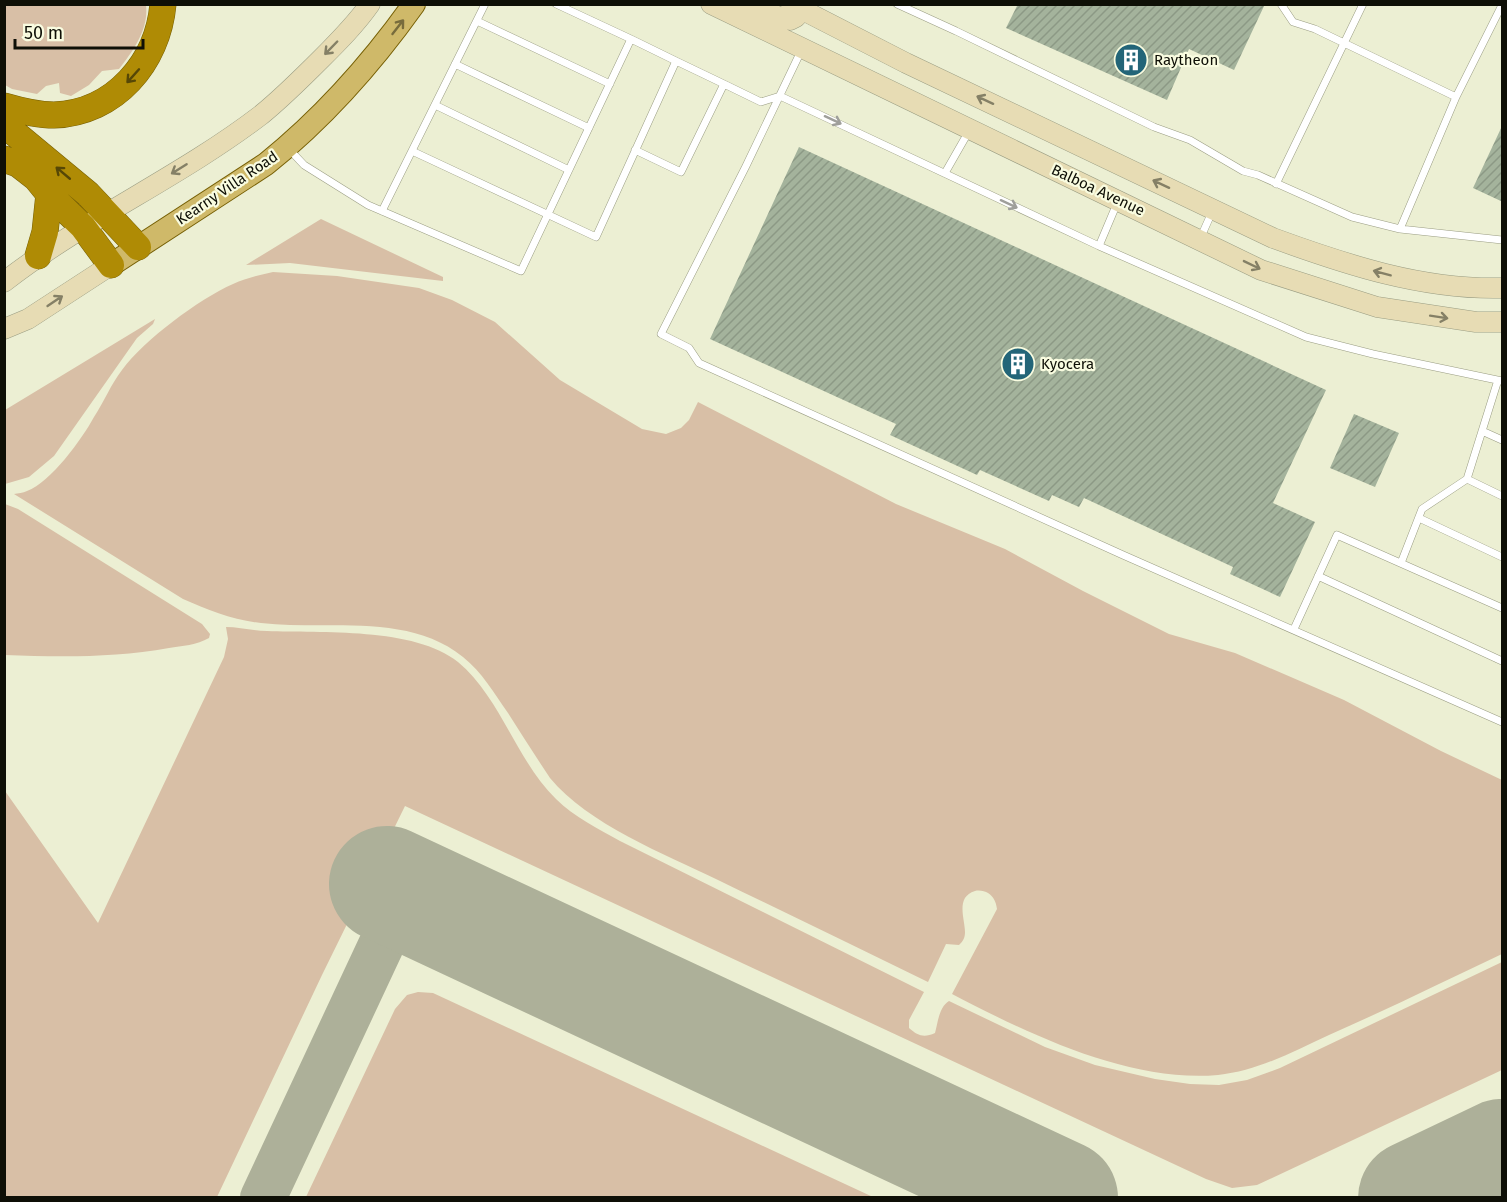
<svg xmlns="http://www.w3.org/2000/svg" width="1507" height="1202" font-family="'Fira Sans',sans-serif">
	<style>
		.grass { fill: #d8bfa6 }
		.lines { fill: none; stroke-linecap: round; stroke-linejoin: round }
		.taxiway { stroke: #adb099; stroke-width: 46 }
		.runway { stroke: #adb099; stroke-width: 116 }
		.building { fill: url(#building-hatch) }
		.lane-casing { stroke: #9a9d83; stroke-width: 8 }
		.secondary-casing { stroke: #9a9d83; stroke-width: 21 }
		.primary-casing { stroke: #776005; stroke-width: 24 }
		.highway-casing { stroke: #776005; stroke-width: 27 }
		.lane { stroke: #fff; stroke-width: 7 }
		.secondary { stroke: #e7dcb4; stroke-width: 20 }
		.primary { stroke: #cfb969; stroke-width: 22 }
		.highway { stroke: #af8b05; stroke-width: 26 }
		.oneway { stroke: #786c3c }
		.oneway2 { stroke: #858066 }
		.oneway3 { stroke: #564706 }
		.oneway4 { stroke: #9f9f9b }
		.labels { text-anchor: middle; stroke-width: 4.5; stroke-linejoin: round; paint-order: stroke }
		.poi-label { font-size: 15px; fill: #0e0f06; stroke: #f9fce0; text-anchor: start }
		.street-label { font-size: 15px; fill: #0e0f06; stroke: #f9fce0 }
	</style>
	<defs>
		<pattern id="building-hatch" width="6" height="6" patternUnits="userSpaceOnUse" patternTransform="scale(1.5)"><rect width="6" height="6" fill="#a4b39c"/><path d="M-1 1l2-2M0 6l6-6M5 7l2-2" fill="none" stroke="#8c9985"/></pattern>
	</defs>
	<rect width="100%" height="100%" fill="#ecefd3"/>
	<path class="grass" d="M 5,4 L 146,5 C 149,29 133,51 119,69 L 102,71 L 89,85 L 71,96 L 60,93 L 59,83 L 46,86 L 37,94 L 12,89 L 5,85 Z
		M 321,219 L 443,277 L 443,281 L 290,263 L 246,265 Z
		M 273,272 L 337,276 L 419,288 L 452,300 L 495,322 L 560,380 L 642,429 L 666,434 L 681,428 L 689,420 L 698,402 L 896,504 L 1005,549 L 1083,591 L 1169,634 L 1235,653 L 1344,700 L 1441,751 L 1502,780 L 1502,954 C 1445,981 1388,1009 1329,1035 C 1294,1051 1258,1071 1218,1075 C 1129,1083 1029,1034 952,994 L 997,909 C 996,902 994,897 988,893 C 985,891 979,890 975,891 C 955,897 965,919 965,932 C 965,938 963,941 959,945 L 946,944 L 928,982 C 858,948 788,914 718,880 C 664,854 588,824 550,778 C 536,757 522,735 508,713 C 494,693 482,672 463,657 C 407,612 327,631 261,623 C 233,620 208,610 183,599 L 14,494 C 18,493 23,493 27,491 C 51,482 82,439 94,417 C 104,402 111,384 122,370 C 144,340 199,299 233,284 C 246,278 259,275 273,272 Z
		M 155,319 L 153,324 L 137,338 L 54,456 L 29,477 L 5,484 L 5,410 Z
		M 5,504 L 18,509 L 202,624 L 210,634 L 209,638 C 197,645 182,646 169,648 C 114,658 59,657 5,655 Z
		M 226,627 C 239,627 253,631 267,631 C 320,633 415,627 458,662 C 501,698 516,760 556,799 C 574,817 599,829 620,841 L 924,992 L 909,1020 L 909,1028 C 918,1036 924,1038 935,1033 C 938,1022 939,1007 949,1001 L 1045,1047 L 1095,1065 L 1155,1079 L 1190,1084 L 1219,1085 L 1247,1080 L 1280,1068 L 1502,962 L 1502,1070 L 1257,1185 L 1232,1188 L 1206,1179 L 405,806 L 322,975 L 217,1197 L 5,1197 L 5,791 L 98,923 L 224,657 L 228,639 Z
		M 418,992 L 433,993 L 873,1197 L 306,1197 L 395,1009 L 407,995 Z"/>
	<g class="lines">
		<path class="taxiway" d="M 263,1198 L 406,892"/>
		<path class="runway" d="M 387,884 L 1060,1198
			M 1416,1198 L 1502,1157"/>
	</g>
	<path class="building" d="M 1018,4 L 1265,4 L 1234,70 L 1189,49 L 1167,100 L 1006,28 Z
		M 1503,124 L 1503,202 L 1473,188 Z
		M 799,147 L 1326,390 L 1273,503 L 1315,522 L 1280,597 L 1230,574 L 1233,567 L 1084,498 L 1079,507 L 1052,495 L 1049,501 L 980,470 L 977,475 L 890,435 L 896,424 L 710,339 Z
		M 1354,414 L 1399,433 L 1375,487 L 1330,468 Z"/>
	<g class="lines">
		<g class="lane-casing">
			<path id="lane" d="M 897,4 L 956,31 L 1154,127 L 1190,140 L 1243,171 L 1258,175 L 1352,217 L 1400,229 L 1456,97 L 1315,29 L 1293,22 L 1281,4
				M 477,21 L 610,84
				M 802,49 L 746,166 L 661,334 L 689,348 L 699,363 L 1123,555 L 1502,722
				M 455,64 L 589,128
				M 724,84 L 761,102 L 780,96 L 1099,246 L 1306,337 L 1373,354 L 1502,381
				M 1456,97 L 1502,5
				M 435,105 L 569,170
				M 289,149 L 304,165 L 368,205 L 521,271 L 631,39 L 556,4
				M 635,150 L 681,172 L 724,84 L 676,61
				M 412,151 L 596,237 L 676,61 L 631,39
				M 945,173 L 969,131
				M 1276,184 L 1363,4
				M 382,211 L 485,4
				M 1400,229 L 1502,240
				M 1200,239 L 1212,212
				M 1099,246 L 1118,201
				M 1482,431 L 1502,440
				M 1467,479 L 1502,496
				M 1419,518 L 1502,557
				M 1401,563 L 1422,509 L 1467,479 L 1498,380
				M 1318,576 L 1502,661
				M 1294,629 L 1337,535 L 1502,608"/>
		</g>
		<g class="secondary-casing">
			<path id="secondary" d="M 711,4 L 1261,270 L 1377,307 L 1476,322 L 1502,322
				M 739,4 L 790,20 L 796,17 L 802,10
				M 791,4 L 906,63 L 1273,238 C 1347,265 1423,290 1502,288
				M 4,282 C 85,219 180,177 261,115 C 282,98 302,78 321,59 C 338,42 356,24 370,4
				M 4,329 L 28,319 L 111,265"/>
		</g>
		<g class="primary-casing">
			<path id="primary" d="M 111,265 L 266,164 C 322,119 372,63 414,4"/>
		</g>
		<g class="highway-casing">
			<path id="highway" d="M 4,106 C 21,111 37,115 54,115 C 115,113 158,62 163,4
				M 4,122 L 12,131 L 88,194 L 138,247
				M 4,159 L 18,164 L 36,178 L 49,194 L 83,227 L 111,265
				M 38,256 L 45,232 L 49,194"/>
		</g>
		<use href="#lane" class="lane"/>
		<use href="#secondary" class="secondary"/>
		<use href="#primary" class="primary"/>
		<use href="#highway" class="highway"/>
	</g>
	<defs><path id="oneway-shaft" d="M-6 0H5M1.5-3L5.5 0L1.5 3" fill="none" stroke-width="1.6" stroke-linecap="round" stroke-linejoin="round" transform="scale(1.5)"/></defs>
	<use class="oneway" href="#oneway-shaft" transform="translate(398 27) rotate(-52)"/>
	<g class="oneway2">
		<use href="#oneway-shaft" transform="translate(331 48) rotate(134)"/>
		<use href="#oneway-shaft" transform="translate(985 100) rotate(-155)"/>
		<use href="#oneway-shaft" transform="translate(179 169) rotate(148)"/>
		<use href="#oneway-shaft" transform="translate(1161 184) rotate(-155)"/>
		<use href="#oneway-shaft" transform="translate(1252 265) rotate(26)"/>
		<use href="#oneway-shaft" transform="translate(1382 273) rotate(-165)"/>
		<use href="#oneway-shaft" transform="translate(55 301) rotate(-34)"/>
		<use href="#oneway-shaft" transform="translate(1439 317) rotate(9)"/>
	</g>
	<g class="oneway3">
		<use href="#oneway-shaft" transform="translate(133 76) rotate(132)"/>
		<use href="#oneway-shaft" transform="translate(63 173) rotate(-140)"/>
	</g>
	<g class="oneway4">
		<use href="#oneway-shaft" transform="translate(833 120) rotate(25)"/>
		<use href="#oneway-shaft" transform="translate(1009 204) rotate(25)"/>
	</g>
	<defs>
		<g id="building-disc" transform="scale(1.725)"><circle r="9.5" fill="#236578" stroke="#f9fce0"/><path d="M-4-6H4V6H1V3H-1V6H-4ZM-2.5-4.3h1.7v1.8h-1.7ZM.8-4.3h1.7v1.8H.8ZM-2.5-1h1.7V.8h-1.7ZM.8-1h1.7V.8H.8Z" fill="#fff"/></g>
	</defs>
	<g fill-rule="evenodd">
		<use href="#building-disc" x="1131" y="60"/>
		<use href="#building-disc" x="1018" y="364"/>
	</g>
	<g class="labels">
		<g class="poi-label">
			<text x="1154" y="65">Raytheon</text>
			<text x="1041" y="369">Kyocera</text>
		</g>
		<g class="street-label">
			<text transform="translate(227 188) rotate(-34)" y="5">Kearny Villa Road</text>
			<text transform="translate(1098 190) rotate(25)" y="5">Balboa Avenue</text>
		</g>
	</g>
	<rect width="1507" height="1202" fill="none" stroke="#0e0f06" stroke-width="12"/>
	<path d="M15 39v9h128v-9" fill="none" stroke="#0e0f06" stroke-width="3"/>
	<text x="24" y="39" font-size="18" fill="#0e0f06" stroke="#f9fce0" stroke-width="4.5" paint-order="stroke">50 m</text>
</svg>
